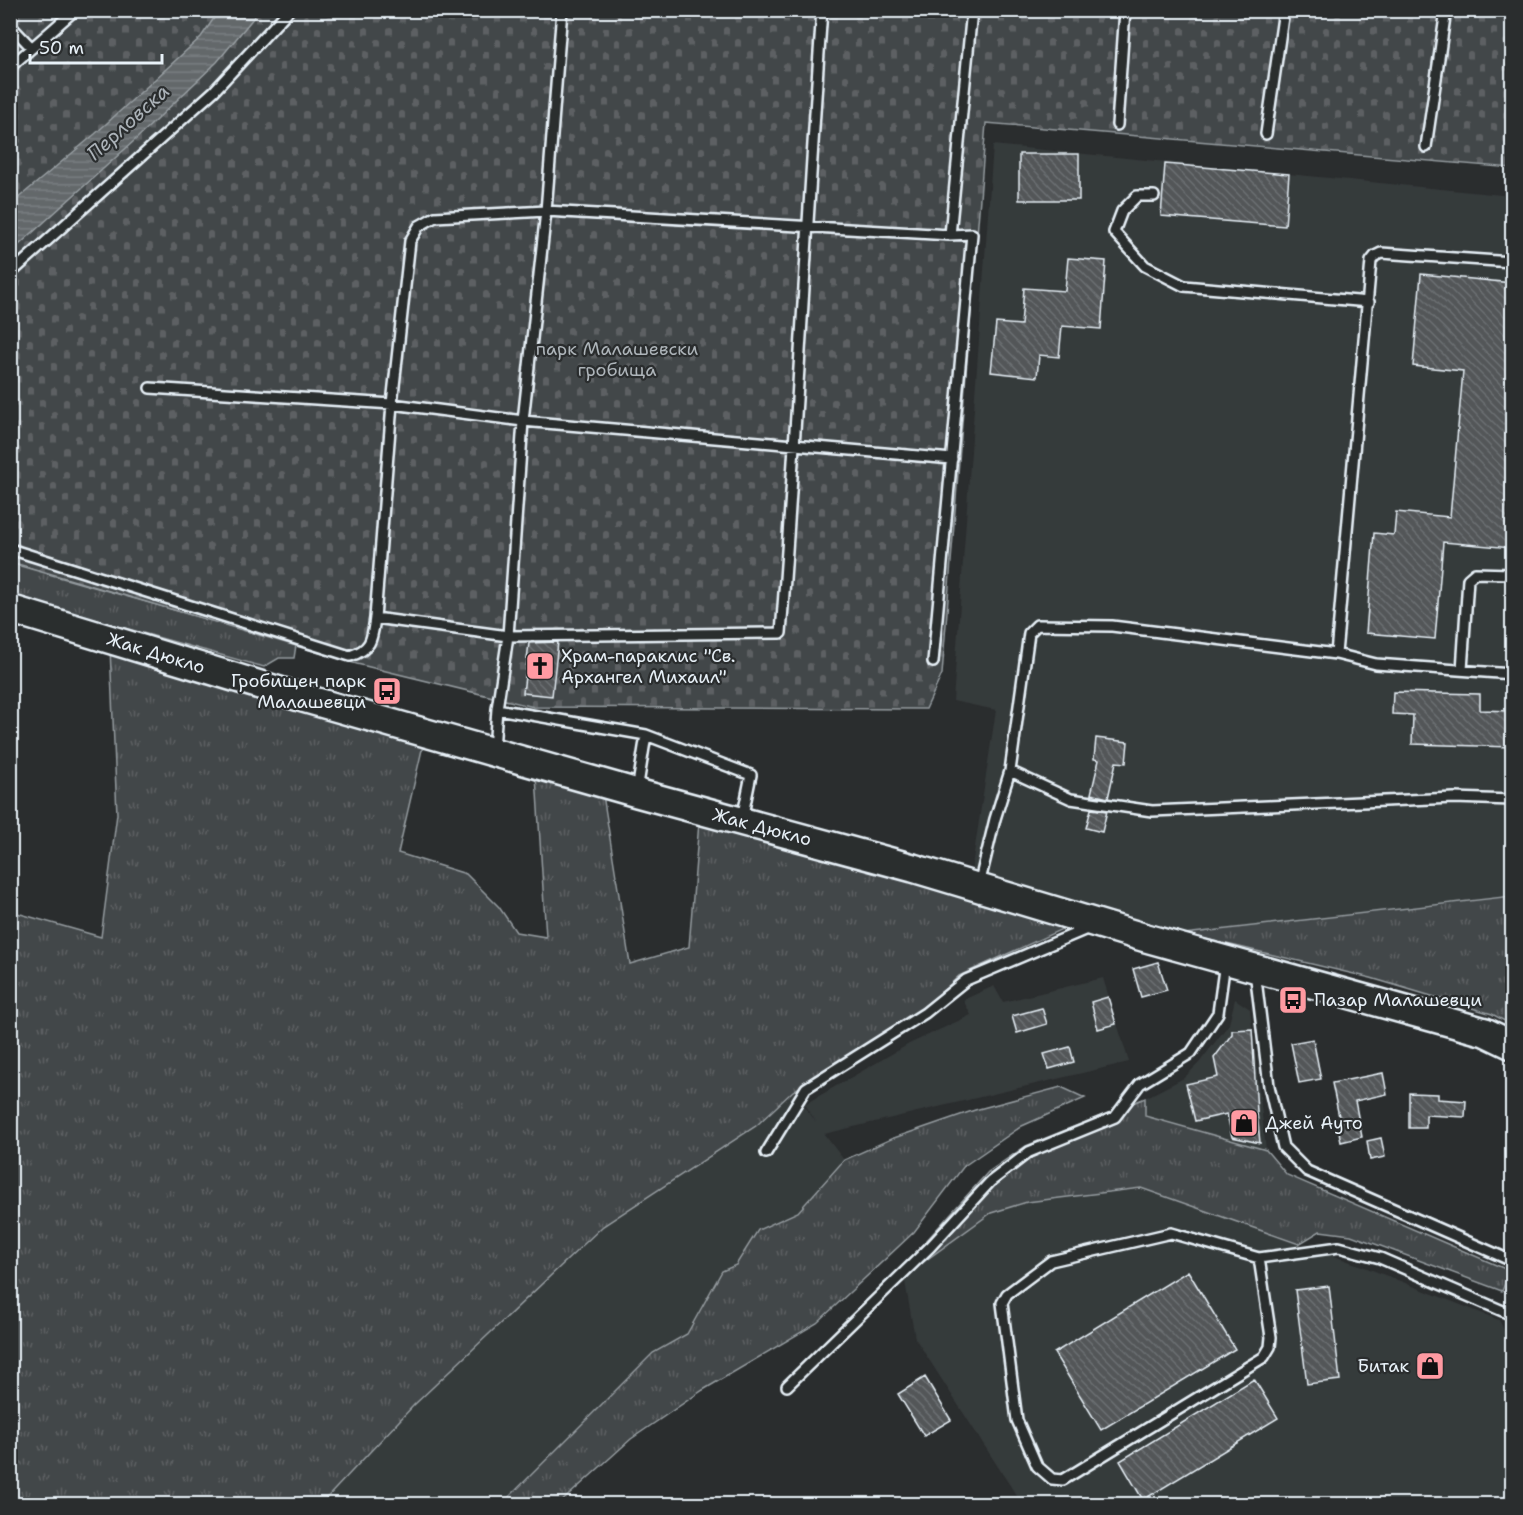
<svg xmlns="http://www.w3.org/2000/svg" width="1523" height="1515" font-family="'Shantell Sans',sans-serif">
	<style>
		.built { fill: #363a3b }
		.grass { fill: url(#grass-tufts); stroke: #959ca0; stroke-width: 1.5 }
		.cemetery { fill: url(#cemetery-stones); stroke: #959ca0; stroke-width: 1.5 }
		.water { fill: url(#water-rules); stroke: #989fa3; stroke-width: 1.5 }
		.building { fill: url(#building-back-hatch); stroke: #e8f1f8; stroke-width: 1.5 }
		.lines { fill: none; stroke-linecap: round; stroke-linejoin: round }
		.lane-casing { stroke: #e8f1f8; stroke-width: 14 }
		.secondary-casing { stroke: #e8f1f8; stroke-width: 32 }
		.lane { stroke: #2a2d2e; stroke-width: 9 }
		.secondary { stroke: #2a2d2e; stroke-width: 27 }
		.labels { text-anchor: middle; stroke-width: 4.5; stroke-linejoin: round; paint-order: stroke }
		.park-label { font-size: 18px; fill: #aeb5ba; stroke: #2a2d2e }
		.street-label { font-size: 18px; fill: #e8f1f8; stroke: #2a2d2e }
		.poi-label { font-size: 18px; fill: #e8f1f8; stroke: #2a2d2e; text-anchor: start }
		.water-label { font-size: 20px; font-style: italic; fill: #acb3b9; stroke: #2a2d2e }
	</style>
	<defs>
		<pattern id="grass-tufts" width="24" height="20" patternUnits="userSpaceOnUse" patternTransform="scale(1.5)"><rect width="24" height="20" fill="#424648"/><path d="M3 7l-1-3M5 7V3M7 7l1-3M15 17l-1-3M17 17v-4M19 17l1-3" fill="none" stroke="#5d6163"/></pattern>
		<pattern id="cemetery-stones" width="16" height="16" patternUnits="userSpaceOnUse" patternTransform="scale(1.5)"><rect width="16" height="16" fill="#424648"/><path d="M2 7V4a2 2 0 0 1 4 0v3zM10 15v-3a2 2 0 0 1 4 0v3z" fill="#5d6163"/></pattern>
		<pattern id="water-rules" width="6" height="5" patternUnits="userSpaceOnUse" patternTransform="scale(1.5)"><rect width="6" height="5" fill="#63686b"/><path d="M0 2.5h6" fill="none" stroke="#797e81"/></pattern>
		<pattern id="building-back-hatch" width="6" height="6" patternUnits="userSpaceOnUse" patternTransform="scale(1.5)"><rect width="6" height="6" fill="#535759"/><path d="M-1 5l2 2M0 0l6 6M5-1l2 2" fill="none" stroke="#6c7072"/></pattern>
	</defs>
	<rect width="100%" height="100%" fill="#2a2d2e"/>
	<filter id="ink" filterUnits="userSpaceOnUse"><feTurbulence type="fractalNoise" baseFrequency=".0167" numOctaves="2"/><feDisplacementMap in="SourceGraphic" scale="12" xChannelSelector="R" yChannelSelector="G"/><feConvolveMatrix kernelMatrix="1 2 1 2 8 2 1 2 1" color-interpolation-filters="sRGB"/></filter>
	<g filter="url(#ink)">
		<path class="built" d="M 993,145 L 1512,196 L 1512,896 L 1146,938 L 969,886 L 996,710 L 953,701 Z
			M 1103,978 L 1129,1062 L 824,1134 L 844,1160 L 798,1212 L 758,1231 L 736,1266 L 722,1271 L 687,1334 L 653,1353 L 502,1504 L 321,1504 L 414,1405 L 603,1226 L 756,1126 L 793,1091 L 816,1122 L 805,1104 L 909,1044 L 971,1015 L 963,1000 L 994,986 L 1003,1002 Z
			M 1235,999 L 1250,1009 L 1266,1150 L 1144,1116 L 1145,1098 L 1184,1078 L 1199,1063 L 1229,1024 Z
			M 1142,1188 L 1362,1266 L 1499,1320 L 1512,1345 L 1512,1504 L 1022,1504 L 915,1338 L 904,1276 L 991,1213 L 1027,1202 Z"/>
		<path class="grass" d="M 10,563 L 296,645 L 294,658 L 279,658 L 264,667 L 11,596 Z
			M 110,648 L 424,741 L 398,853 L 466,874 L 499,907 L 516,932 L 546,937 L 536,776 L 603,795 L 630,964 L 689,947 L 699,822 L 1071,925 L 959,976 L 921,1012 L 793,1091 L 756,1126 L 603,1226 L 414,1405 L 321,1504 L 11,1504 L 10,911 L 101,937 L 117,814 Z
			M 1512,896 L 1512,1025 L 1492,1014 L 1371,978 L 1184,934 Z
			M 1061,1087 L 1085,1098 L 1022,1126 L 964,1166 L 914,1232 L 817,1323 L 703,1390 L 631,1439 L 559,1504 L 502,1504 L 653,1353 L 687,1334 L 722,1271 L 736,1265 L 758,1230 L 798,1212 L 844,1160 L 891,1139 L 975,1110 Z
			M 1145,1098 L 1145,1116 L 1266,1150 L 1287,1175 L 1510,1271 L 1502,1291 L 1351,1235 L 1320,1231 L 1299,1244 L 1141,1188 L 1027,1202 L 991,1213 L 904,1276 L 901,1269 L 988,1172 L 1026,1146 Z"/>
		<path class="cemetery" d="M 10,11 L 1512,11 L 1512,168 L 986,123 L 942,674 L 926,709 L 534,707 L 357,664 L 11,562 Z"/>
		<path class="water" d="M 219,11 L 259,11 L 217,62 L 134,141 L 11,252 L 11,204 L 95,134 L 201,37 Z"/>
		<path class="building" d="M 1019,154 L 1079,154 L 1079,200 L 1019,200 Z
			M 1165,164 L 1289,174 L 1285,226 L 1161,216 Z
			M 1068,258 L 1106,261 L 1101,329 L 1062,326 L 1059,357 L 1039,355 L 1037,377 L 991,372 L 996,323 L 1021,325 L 1024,288 L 1065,291 Z
			M 1421,274 L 1512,283 L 1512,548 L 1443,542 L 1435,639 L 1366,633 L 1374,533 L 1394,535 L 1396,512 L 1450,517 L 1463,371 L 1413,366 Z
			M 558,642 L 552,696 L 523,693 L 529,643 Z
			M 1393,692 L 1480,694 L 1480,710 L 1512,711 L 1512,747 L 1412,744 L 1413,715 L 1392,714 Z
			M 1096,738 L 1128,742 L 1126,763 L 1116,762 L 1108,798 L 1091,794 L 1099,760 L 1094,759 Z
			M 1091,809 L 1107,811 L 1102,832 L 1086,828 Z
			M 1158,962 L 1167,990 L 1141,997 L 1133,969 Z
			M 1108,997 L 1116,1024 L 1098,1029 L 1091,1002 Z
			M 1042,1008 L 1047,1024 L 1017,1033 L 1012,1016 Z
			M 1252,1029 L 1257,1112 L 1260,1143 L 1232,1137 L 1227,1114 L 1195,1121 L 1186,1084 L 1218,1077 L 1214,1058 L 1232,1034 L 1232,1030 Z
			M 1313,1039 L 1321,1079 L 1299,1083 L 1291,1043 Z
			M 1070,1047 L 1074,1062 L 1049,1069 L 1044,1054 Z
			M 1383,1073 L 1387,1094 L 1355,1101 L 1362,1137 L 1341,1142 L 1338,1127 L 1341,1126 L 1332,1083 Z
			M 1409,1093 L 1438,1094 L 1438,1099 L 1466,1101 L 1465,1117 L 1426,1115 L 1426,1128 L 1409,1128 Z
			M 1381,1138 L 1385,1157 L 1370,1160 L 1367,1141 Z
			M 1188,1271 L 1235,1349 L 1101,1430 L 1054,1353 Z
			M 1329,1286 L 1340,1380 L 1307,1384 L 1295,1290 Z
			M 925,1377 L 951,1420 L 924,1436 L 898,1394 Z
			M 1254,1379 L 1278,1418 L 1143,1500 L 1120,1461 Z"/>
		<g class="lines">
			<g class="lane-casing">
				<path id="lane" d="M 10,25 L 32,48
					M 10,67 L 75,10
					M 1117,125 L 1125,10
					M 1266,134 L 1284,10
					M 1426,147 L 1446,10
					M 1154,196 L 1137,196 L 1122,211 L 1114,232 L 1145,266 L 1184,286 L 1369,302
					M 950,235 L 972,10
					M 10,274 L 214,91 L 289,10
					M 150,388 L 392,404 L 523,421 L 952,459
					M 10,549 L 350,656 C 372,649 372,639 375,618 L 392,404 L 410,241 L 419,226 L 435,217 L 546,211 L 950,235 L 972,234 L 933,662
					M 375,618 L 508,636 L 781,633 C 797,426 807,218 822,10
					M 1336,654 L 1371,261 L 1375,256 L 1381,253 L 1512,262
					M 1462,670 L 1468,579 L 1475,573 L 1512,574
					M 497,709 L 646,735 L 751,775 L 742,819
					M 494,749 L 497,709 L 508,636 L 523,421 L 546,211 L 562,10
					M 1010,771 L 1071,799 L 1152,811 L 1454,798 L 1512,800
					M 637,791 L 646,735
					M 979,885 L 995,819 L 1010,771 L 1029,633 L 1037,625 L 1112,626 L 1336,654 L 1376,664 L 1512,674
					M 1255,971 L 1269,1086 L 1283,1147 L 1307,1171 L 1512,1261
					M 766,1153 L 806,1088 L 925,1013 L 966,980 L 1089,928
					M 1259,1258 L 1271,1337 L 1270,1347 L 1264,1357 L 1063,1480 L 1052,1479 L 1037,1466 L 1017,1420 L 1002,1303 L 1007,1294 L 1051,1261 L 1171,1233 L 1259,1258 L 1339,1247 L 1380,1258 L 1512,1315
					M 787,1386 L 930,1247 L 990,1182 L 1029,1152 L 1115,1117 L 1140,1084 L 1191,1053 L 1218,1013 L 1225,962"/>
			</g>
			<g class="secondary-casing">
				<path id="secondary" d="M 10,609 L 296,696 L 637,793 L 913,868 L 1146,938 L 1485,1032 L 1512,1045"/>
			</g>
			<use href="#lane" class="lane"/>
			<use href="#secondary" class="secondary"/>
		</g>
	</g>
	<defs>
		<g id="church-square" transform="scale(1.5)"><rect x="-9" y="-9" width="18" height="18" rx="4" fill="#ff9aa2" stroke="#2a2d2e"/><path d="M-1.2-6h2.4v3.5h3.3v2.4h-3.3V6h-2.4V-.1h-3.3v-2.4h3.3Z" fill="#111"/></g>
		<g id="bus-square" transform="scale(1.5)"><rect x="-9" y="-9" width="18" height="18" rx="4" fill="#ff9aa2" stroke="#2a2d2e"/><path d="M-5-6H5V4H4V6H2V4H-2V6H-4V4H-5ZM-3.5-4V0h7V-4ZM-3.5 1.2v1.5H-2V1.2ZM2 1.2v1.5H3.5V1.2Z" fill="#111"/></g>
		<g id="shop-square" transform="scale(1.5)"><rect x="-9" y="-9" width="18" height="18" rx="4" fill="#ff9aa2" stroke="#2a2d2e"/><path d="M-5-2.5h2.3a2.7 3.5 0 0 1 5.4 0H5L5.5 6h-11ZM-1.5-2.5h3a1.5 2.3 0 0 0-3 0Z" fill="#111"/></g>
	</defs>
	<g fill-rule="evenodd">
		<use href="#church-square" x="540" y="666"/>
		<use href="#bus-square" x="387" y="691"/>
		<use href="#bus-square" x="1293" y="1000"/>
		<use href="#shop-square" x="1244" y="1123"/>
		<use href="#shop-square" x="1430" y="1366"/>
	</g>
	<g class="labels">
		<g class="park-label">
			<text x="617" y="355">парк Малашевски<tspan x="617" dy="21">гробища</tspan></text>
		</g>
		<g class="street-label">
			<text transform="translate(156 653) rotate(17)" y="6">Жак Дюкло</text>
			<text transform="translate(762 827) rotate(15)" y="6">Жак Дюкло</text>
		</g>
		<g class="poi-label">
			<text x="561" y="662">Храм-параклис "Св.<tspan x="561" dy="21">Архангел Михаил"</tspan></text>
			<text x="366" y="687" text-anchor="end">Гробищен парк<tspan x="366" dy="21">Малашевци</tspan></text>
			<text x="1314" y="1006">Пазар Малашевци</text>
			<text x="1265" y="1129">Джей Ауто</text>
			<text x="1409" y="1372" text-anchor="end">Битак</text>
		</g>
		<g class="water-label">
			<text transform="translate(128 122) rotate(-42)" y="7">Перловска</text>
		</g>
	</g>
	<rect width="1523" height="1515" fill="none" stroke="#2a2d2e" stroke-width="36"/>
	<rect x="18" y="18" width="1487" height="1479" fill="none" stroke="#e8f1f8" stroke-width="2" filter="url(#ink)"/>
	<path d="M30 54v9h132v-9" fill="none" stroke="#e8f1f8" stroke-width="3"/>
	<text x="39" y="54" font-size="18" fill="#e8f1f8" stroke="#2a2d2e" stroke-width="4.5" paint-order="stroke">50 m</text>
</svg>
